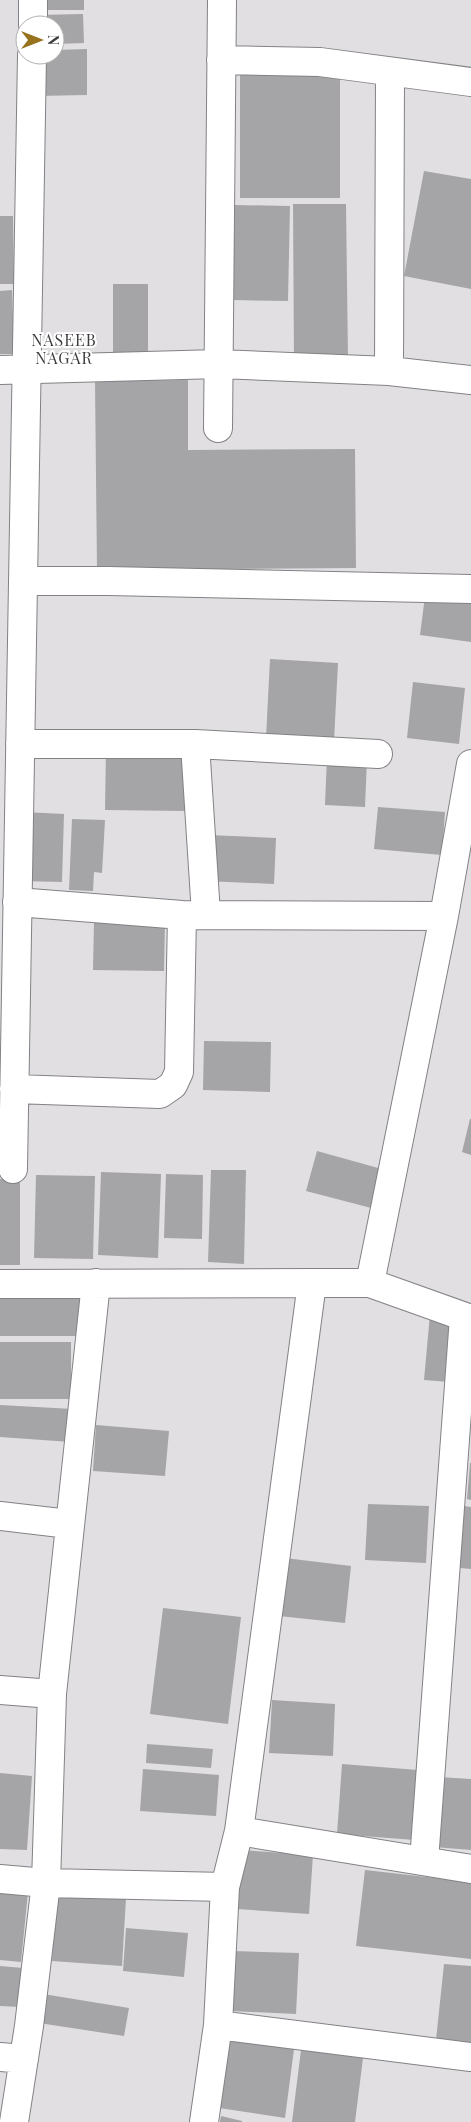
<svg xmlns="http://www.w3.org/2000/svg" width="471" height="2122" font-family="'Playfair Display',serif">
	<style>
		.building { fill: #a5a4a7 }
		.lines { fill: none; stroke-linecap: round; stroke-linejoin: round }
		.minor-casing { stroke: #838185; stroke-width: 30 }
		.minor { stroke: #fff; stroke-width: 28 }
		.labels { text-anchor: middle; stroke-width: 4; stroke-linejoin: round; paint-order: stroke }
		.neighbourhood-label { font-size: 16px; letter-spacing: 1px; fill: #3d3d3e; stroke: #fff }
	</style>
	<rect width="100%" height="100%" fill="#e1dfe2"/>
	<path class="building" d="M 38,0 L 84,0 L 84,10 L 38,10 Z
		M 83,14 L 84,43 L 55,44 L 55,25 L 38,25 L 37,15 Z
		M 87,49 L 87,95 L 36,96 L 36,55 L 55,55 L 55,50 Z
		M 240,68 L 340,68 L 340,198 L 240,198 Z
		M 424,171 L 471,179 L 471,289 L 404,276 Z
		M 293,204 L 346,204 L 348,360 L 294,361 Z
		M 235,205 L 290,206 L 288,301 L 232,300 Z
		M 0,216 L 13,216 L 14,284 L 0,284 Z
		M 113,284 L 148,284 L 148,352 L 113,352 Z
		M 12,290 L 14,354 L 0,354 L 0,291 Z
		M 188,380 L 188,450 L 355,449 L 356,568 L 97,570 L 95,381 Z
		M 426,588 L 471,594 L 471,642 L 420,635 Z
		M 270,659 L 338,663 L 334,741 L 266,738 Z
		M 413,682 L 465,688 L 459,744 L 407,738 Z
		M 106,747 L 187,748 L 186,811 L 105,810 Z
		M 327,757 L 367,759 L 365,807 L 325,805 Z
		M 378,807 L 445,812 L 442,855 L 374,849 Z
		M 24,812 L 64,814 L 62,882 L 21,881 Z
		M 72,819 L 105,820 L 102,873 L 94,872 L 93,891 L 69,890 Z
		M 208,835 L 276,838 L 274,884 L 206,881 Z
		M 94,921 L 165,922 L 164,971 L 93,970 Z
		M 204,1041 L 271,1042 L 270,1092 L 203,1090 Z
		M 470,1119 L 471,1119 L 471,1155 L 462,1152 Z
		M 317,1151 L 389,1171 L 379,1210 L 306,1191 Z
		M 211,1170 L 246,1170 L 244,1264 L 208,1262 Z
		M 101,1172 L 161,1174 L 158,1258 L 98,1255 Z
		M 166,1174 L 203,1175 L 202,1239 L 164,1238 Z
		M 36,1175 L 95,1176 L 93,1259 L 34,1258 Z
		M 0,1179 L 20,1179 L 20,1265 L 0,1265 Z
		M 84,1294 L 84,1336 L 0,1336 L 0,1295 Z
		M 430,1314 L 456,1317 L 449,1382 L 424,1380 Z
		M 0,1342 L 71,1342 L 71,1399 L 0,1399 Z
		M 0,1405 L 73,1409 L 71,1442 L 0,1437 Z
		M 96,1425 L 169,1431 L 165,1476 L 93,1471 Z
		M 470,1463 L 471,1463 L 471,1500 L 467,1499 Z
		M 368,1504 L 429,1506 L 426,1563 L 365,1560 Z
		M 464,1506 L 471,1507 L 471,1569 L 460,1568 Z
		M 285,1558 L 351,1566 L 345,1623 L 279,1616 Z
		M 163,1608 L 241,1617 L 228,1724 L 150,1714 Z
		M 272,1700 L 335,1704 L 333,1756 L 269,1753 Z
		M 147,1744 L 213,1749 L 211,1768 L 146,1763 Z
		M 342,1764 L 418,1770 L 414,1840 L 337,1834 Z
		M 143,1769 L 219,1775 L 216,1816 L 140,1811 Z
		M 0,1773 L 32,1776 L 27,1850 L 0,1849 Z
		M 439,1777 L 471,1779 L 471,1850 L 434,1847 Z
		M 241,1850 L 313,1855 L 309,1914 L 237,1909 Z
		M 365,1870 L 471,1882 L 471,1959 L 356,1946 Z
		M 0,1889 L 28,1892 L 21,1962 L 0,1960 Z
		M 55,1894 L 126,1898 L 122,1966 L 52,1961 Z
		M 126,1928 L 188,1933 L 184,1977 L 123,1971 Z
		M 233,1951 L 299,1953 L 296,2014 L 231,2011 Z
		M 444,1964 L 471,1966 L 471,2044 L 436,2040 Z
		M 0,1966 L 23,1968 L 20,2007 L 0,2006 Z
		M 43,1994 L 129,2008 L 124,2036 L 39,2023 Z
		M 228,2040 L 294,2049 L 285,2118 L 219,2108 Z
		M 301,2050 L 363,2058 L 355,2122 L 292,2122 Z
		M 221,2116 L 242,2121 L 242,2122 L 220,2122 Z"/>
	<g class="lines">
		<g class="minor-casing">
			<path id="minor" d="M 33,25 L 33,0
				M 221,60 L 320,62 L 471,82
				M 0,370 L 219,364 L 389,371 L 471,380
				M 389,371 L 390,72
				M 218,428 L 222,0
				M 23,581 L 108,581 L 471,589
				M 20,744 L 195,744 L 206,914
				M 195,744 L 378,754
				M 17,902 L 182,915 L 444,916
				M 14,1089 L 160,1094 L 173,1085 L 179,1072 L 182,915
				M 13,1169 L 32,55
				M 370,1283 L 444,916 L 471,764
				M 0,1284 L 312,1283
				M 0,1516 L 69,1524
				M 0,1690 L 52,1694
				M 239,1831 L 471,1869
				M 424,1861 L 464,1317
				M 0,1879 L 46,1883 L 225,1887
				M 218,2025 L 471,2057
				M 0,2057 L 24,2059
				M 14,2122 L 29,2026 L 46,1883 L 52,1694 L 96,1283
				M 204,2122 L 218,2025 L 225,1887 L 239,1831 L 312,1283 L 370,1283 L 471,1319"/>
		</g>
		<use href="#minor" class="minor"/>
	</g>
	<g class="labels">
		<g class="neighbourhood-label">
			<text x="64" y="346">NASEEB<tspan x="64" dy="18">NAGAR</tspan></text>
		</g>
	</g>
	<g transform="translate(40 40) rotate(90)"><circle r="24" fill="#ffffff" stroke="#b1b1b2"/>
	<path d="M0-4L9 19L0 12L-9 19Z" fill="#96731c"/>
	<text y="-8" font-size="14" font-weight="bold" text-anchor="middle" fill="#3d3d3e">N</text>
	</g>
</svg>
